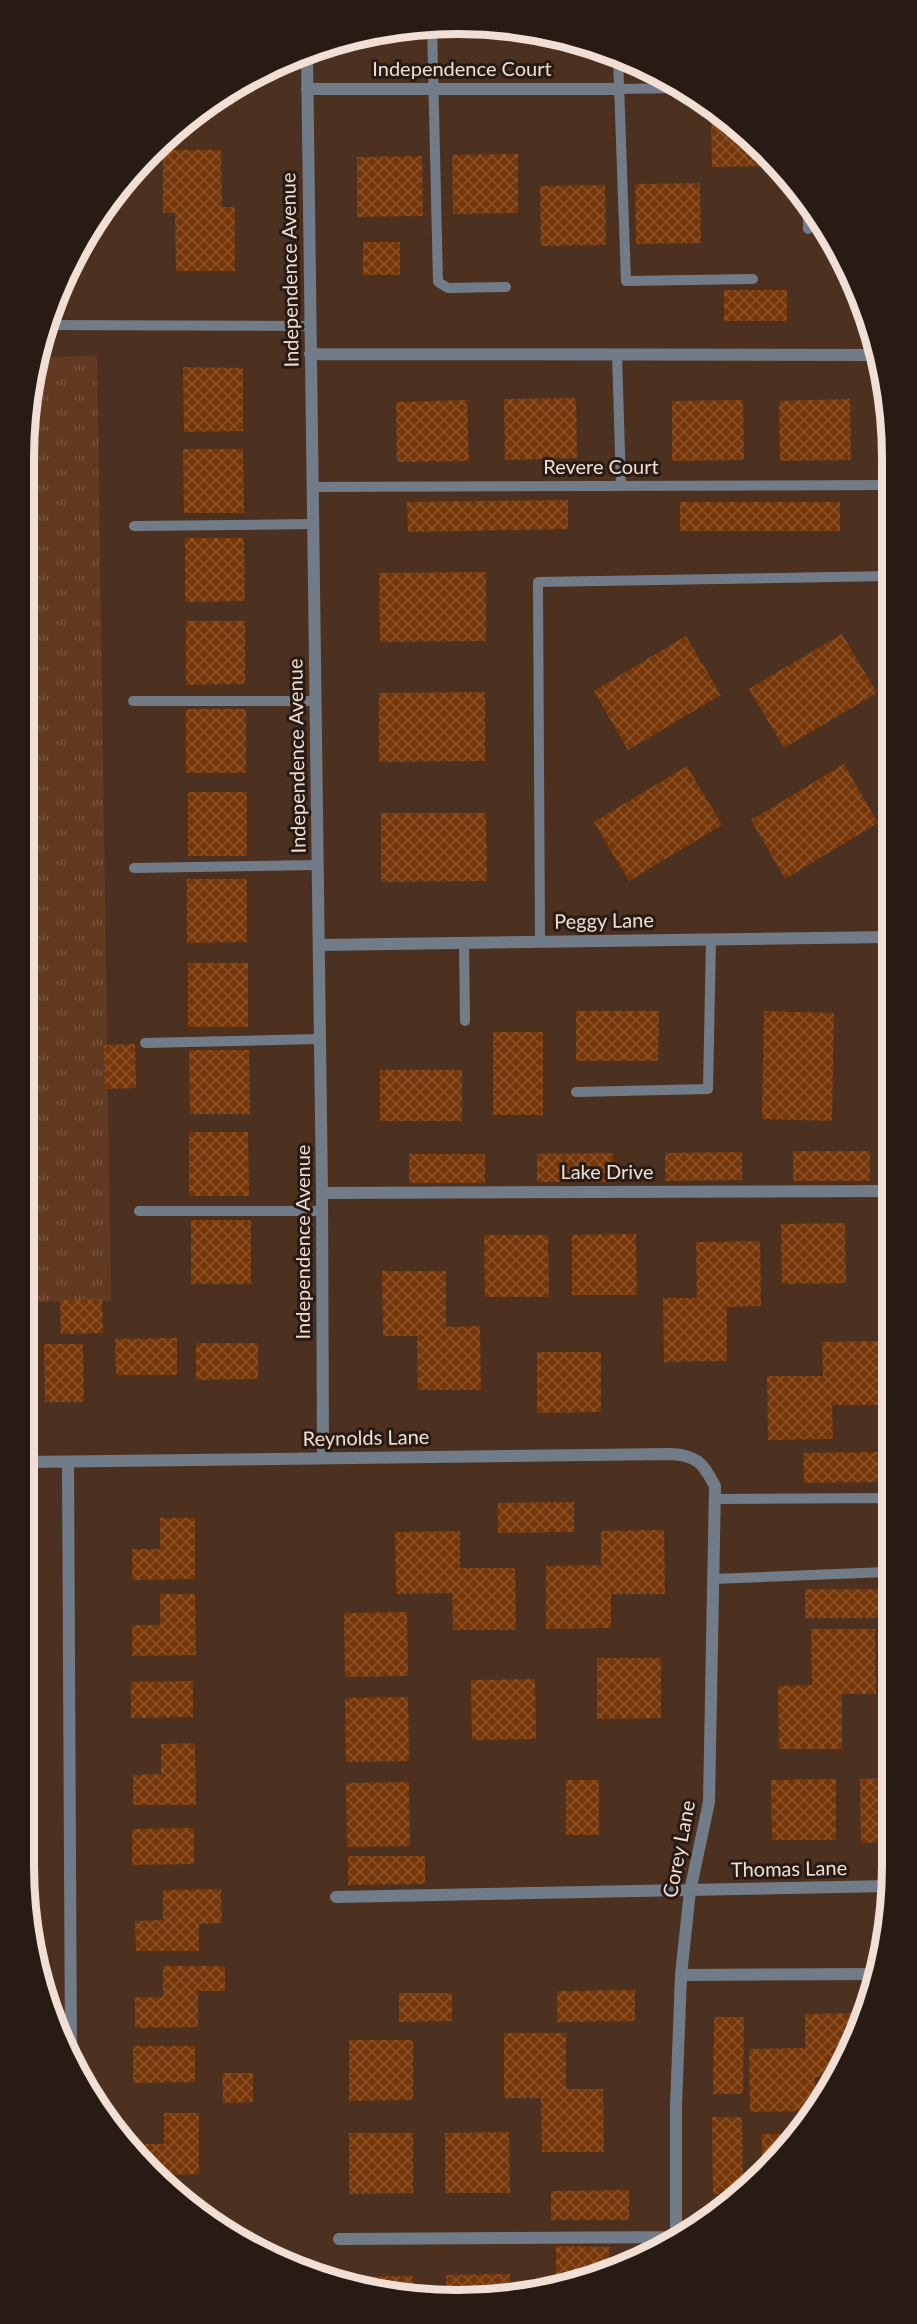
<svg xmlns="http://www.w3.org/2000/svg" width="917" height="2324" font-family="Lato,sans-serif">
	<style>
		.grass { fill: url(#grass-tufts) }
		.building { fill: url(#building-cross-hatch) }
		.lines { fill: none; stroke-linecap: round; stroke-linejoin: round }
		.service { stroke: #727c88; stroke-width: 10 }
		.minor { stroke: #727c88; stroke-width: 12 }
		.labels { text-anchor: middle; stroke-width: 6; stroke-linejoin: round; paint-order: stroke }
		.street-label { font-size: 20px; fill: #f1ded4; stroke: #281b14 }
		.rim { fill: none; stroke: #f1ded4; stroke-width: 8 }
	</style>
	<defs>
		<pattern id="grass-tufts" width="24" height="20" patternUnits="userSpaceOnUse" patternTransform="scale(1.5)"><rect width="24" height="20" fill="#623921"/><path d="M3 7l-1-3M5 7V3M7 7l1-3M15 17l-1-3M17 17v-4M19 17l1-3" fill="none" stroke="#795540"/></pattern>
		<pattern id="building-cross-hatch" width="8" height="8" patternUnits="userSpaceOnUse" patternTransform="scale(1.5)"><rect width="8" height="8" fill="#763608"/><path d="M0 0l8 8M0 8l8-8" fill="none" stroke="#8a532b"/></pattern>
	</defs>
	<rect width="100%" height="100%" fill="#4c3020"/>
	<path class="grass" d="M 97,356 L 111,1301 L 24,1302 L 24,459 L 41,357 Z"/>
	<path class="building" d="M 234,89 L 234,105 L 208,105 Z
		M 711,107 L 770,159 L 770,166 L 712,167 Z
		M 163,150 L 221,150 L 222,207 L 235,207 L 235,271 L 176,271 L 175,213 L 163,213 Z
		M 518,154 L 518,213 L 453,214 L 452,155 Z
		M 422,156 L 423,216 L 357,217 L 357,157 Z
		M 700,183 L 701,243 L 636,244 L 635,184 Z
		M 605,185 L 606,245 L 541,246 L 540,186 Z
		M 363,242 L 400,242 L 400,275 L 363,275 Z
		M 724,290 L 787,290 L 787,321 L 724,321 Z
		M 183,367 L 243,368 L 243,431 L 184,432 Z
		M 576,398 L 577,458 L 505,460 L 504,399 Z
		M 850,399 L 851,460 L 780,461 L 779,401 Z
		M 467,400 L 469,461 L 397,462 L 396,402 Z
		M 743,400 L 744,460 L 672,461 L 672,401 Z
		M 183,449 L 243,449 L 244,513 L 184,513 Z
		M 568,500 L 568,529 L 408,532 L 407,502 Z
		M 680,502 L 840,502 L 840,531 L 680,531 Z
		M 185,538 L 244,538 L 245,601 L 185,602 Z
		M 486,572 L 486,641 L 380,642 L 379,573 Z
		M 186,621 L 245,621 L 245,684 L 186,685 Z
		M 842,634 L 877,693 L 784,748 L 749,689 Z
		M 686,636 L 721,695 L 628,750 L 594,691 Z
		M 485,692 L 485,761 L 379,762 L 379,693 Z
		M 186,709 L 246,709 L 246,773 L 186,773 Z
		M 844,764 L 878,823 L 785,879 L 751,820 Z
		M 687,766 L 722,825 L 629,881 L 594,822 Z
		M 188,792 L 247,792 L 247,856 L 188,856 Z
		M 381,813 L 486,813 L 487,881 L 381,882 Z
		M 187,879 L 247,879 L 247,942 L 187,943 Z
		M 188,963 L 248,963 L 248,1027 L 188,1027 Z
		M 576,1011 L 659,1011 L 658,1061 L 576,1061 Z
		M 764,1011 L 834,1013 L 832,1121 L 762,1119 Z
		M 493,1032 L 543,1032 L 543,1115 L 493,1115 Z
		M 135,1044 L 136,1088 L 105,1089 L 104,1045 Z
		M 189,1050 L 249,1050 L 250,1114 L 190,1114 Z
		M 380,1070 L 462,1070 L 462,1121 L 380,1121 Z
		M 189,1132 L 248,1132 L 249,1196 L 189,1196 Z
		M 793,1151 L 870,1151 L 870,1181 L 793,1181 Z
		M 742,1152 L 742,1180 L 665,1181 L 665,1153 Z
		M 613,1153 L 613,1182 L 537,1182 L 537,1154 Z
		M 409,1154 L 485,1154 L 485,1183 L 409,1183 Z
		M 191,1220 L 251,1220 L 251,1284 L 191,1284 Z
		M 845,1223 L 846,1283 L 782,1284 L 781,1224 Z
		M 636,1234 L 637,1295 L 572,1295 L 572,1235 Z
		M 484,1235 L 548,1235 L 549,1297 L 485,1297 Z
		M 760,1241 L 761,1306 L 727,1307 L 727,1361 L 664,1362 L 663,1298 L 697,1298 L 696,1242 Z
		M 382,1271 L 446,1271 L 446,1327 L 480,1326 L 481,1390 L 418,1390 L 417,1336 L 383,1336 Z
		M 102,1299 L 103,1333 L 61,1334 L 60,1300 Z
		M 177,1338 L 177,1375 L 116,1375 L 115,1339 Z
		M 885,1341 L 887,1405 L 832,1405 L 833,1439 L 768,1440 L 767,1376 L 823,1376 L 822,1342 Z
		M 196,1343 L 258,1343 L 258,1379 L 196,1380 Z
		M 44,1344 L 83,1344 L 84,1402 L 45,1402 Z
		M 537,1352 L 601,1352 L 601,1412 L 537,1413 Z
		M 880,1452 L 880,1482 L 804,1483 L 803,1453 Z
		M 574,1502 L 574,1532 L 498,1533 L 498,1503 Z
		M 160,1518 L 195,1518 L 195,1579 L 132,1580 L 132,1549 L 160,1549 Z
		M 664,1530 L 665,1594 L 611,1594 L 611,1628 L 546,1629 L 546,1566 L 601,1565 L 601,1531 Z
		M 460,1531 L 460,1568 L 515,1568 L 516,1630 L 453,1630 L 452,1593 L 396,1594 L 395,1532 Z
		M 805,1589 L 884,1589 L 884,1618 L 805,1618 Z
		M 160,1594 L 195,1594 L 196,1655 L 132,1656 L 132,1625 L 160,1625 Z
		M 407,1612 L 408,1676 L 345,1677 L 344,1613 Z
		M 811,1629 L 875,1629 L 876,1694 L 842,1694 L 842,1749 L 779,1749 L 778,1686 L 812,1685 Z
		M 597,1658 L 661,1658 L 661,1718 L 597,1719 Z
		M 535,1679 L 536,1739 L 472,1740 L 471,1680 Z
		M 193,1681 L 193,1717 L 131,1718 L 131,1682 Z
		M 408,1697 L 409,1761 L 346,1762 L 345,1698 Z
		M 195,1743 L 196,1805 L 133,1805 L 133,1775 L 161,1774 L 161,1744 Z
		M 893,1778 L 893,1842 L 861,1843 L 860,1779 Z
		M 836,1779 L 836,1840 L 772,1840 L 771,1780 Z
		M 566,1780 L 599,1780 L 599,1835 L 566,1835 Z
		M 409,1782 L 410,1846 L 347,1847 L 346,1783 Z
		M 194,1828 L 194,1864 L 132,1865 L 132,1829 Z
		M 348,1856 L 425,1856 L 425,1884 L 348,1885 Z
		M 221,1889 L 222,1923 L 199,1924 L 199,1951 L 136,1951 L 135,1921 L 163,1920 L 163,1890 Z
		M 163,1966 L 225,1966 L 225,1991 L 198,1991 L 198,2027 L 135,2028 L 135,1997 L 163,1997 Z
		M 635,1990 L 635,2021 L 557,2022 L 557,1991 Z
		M 399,1993 L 452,1993 L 452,2021 L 399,2022 Z
		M 866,2013 L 832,2077 L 815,2077 L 815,2108 L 813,2111 L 750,2112 L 749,2049 L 805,2048 L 805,2014 Z
		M 714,2017 L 744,2017 L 743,2094 L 713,2094 Z
		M 504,2033 L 566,2033 L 566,2089 L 603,2089 L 604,2152 L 542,2152 L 541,2098 L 504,2098 Z
		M 349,2040 L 413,2040 L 413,2100 L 349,2101 Z
		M 133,2046 L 195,2046 L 195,2082 L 133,2083 Z
		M 222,2073 L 253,2073 L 253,2102 L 223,2103 Z
		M 164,2113 L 199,2113 L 199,2174 L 159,2175 L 136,2155 L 136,2144 L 164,2144 Z
		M 712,2117 L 742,2117 L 743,2194 L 713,2194 Z
		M 509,2132 L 510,2193 L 445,2193 L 445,2133 Z
		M 349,2133 L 413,2133 L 413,2193 L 349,2194 Z
		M 762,2134 L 800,2134 L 762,2174 Z
		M 629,2190 L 629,2220 L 551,2220 L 551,2191 Z
		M 556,2246 L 609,2247 L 609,2267 L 584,2276 L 556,2277 Z
		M 510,2274 L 511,2293 L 446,2295 L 446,2275 Z
		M 413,2276 L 414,2296 L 401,2296 L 349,2284 L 349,2277 Z"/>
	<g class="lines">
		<path class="service" d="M 432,25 L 438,282 L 448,288 L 506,287
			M 618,57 L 626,281 L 753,279
			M 618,89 L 682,88
			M 808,209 L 808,229
			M 46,325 L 310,326
			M 617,354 L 621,486
			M 313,487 L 889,485
			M 134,526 L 313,524
			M 133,701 L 315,701
			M 134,868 L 317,865
			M 464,942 L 465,1021
			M 540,942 L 538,582 L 890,576
			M 145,1043 L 320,1039
			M 576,1092 L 708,1089 L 711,939
			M 888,1093 L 891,1004
			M 139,1211 L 322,1211
			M 713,1579 L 886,1572 L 883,1498 L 715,1499"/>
		<path class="minor" d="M 307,54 L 322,1193 L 323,1458
			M 307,89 L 618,89
			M 310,354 L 877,355
			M 319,945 L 891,937
			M 322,1193 L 891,1191
			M 24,1462 L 670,1454 C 697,1455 703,1463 715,1486 L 709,1802 L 690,1891 L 681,1975 L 676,2106 L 676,2242
			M 68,1462 L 71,2059
			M 336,1897 L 890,1886
			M 681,1975 L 875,1974
			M 339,2239 L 682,2237"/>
	</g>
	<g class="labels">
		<g class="street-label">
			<text x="462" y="76">Independence Court</text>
			<text transform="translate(290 270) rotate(-91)" y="7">Independence Avenue</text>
			<text x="601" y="474">Revere Court</text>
			<text transform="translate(297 756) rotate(-91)" y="7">Independence Avenue</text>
			<text transform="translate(604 921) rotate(-1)" y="7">Peggy Lane</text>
			<text x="607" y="1179">Lake Drive</text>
			<text transform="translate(303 1242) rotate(-90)" y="7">Independence Avenue</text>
			<text transform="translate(366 1438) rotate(-1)" y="7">Reynolds Lane</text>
			<text transform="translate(679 1849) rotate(-79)" y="7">Corey Lane</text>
			<text transform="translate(789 1869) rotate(-1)" y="7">Thomas Lane</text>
		</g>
	</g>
	<path d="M0 0H917V2324H0ZM458 34H458A424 424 0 0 1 882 458V1866A424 424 0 0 1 458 2290H458A424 424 0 0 1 34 1866V458A424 424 0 0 1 458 34Z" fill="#281b14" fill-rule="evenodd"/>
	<path class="rim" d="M458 34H458A424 424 0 0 1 882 458V1866A424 424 0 0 1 458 2290H458A424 424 0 0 1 34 1866V458A424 424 0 0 1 458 34Z"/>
</svg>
